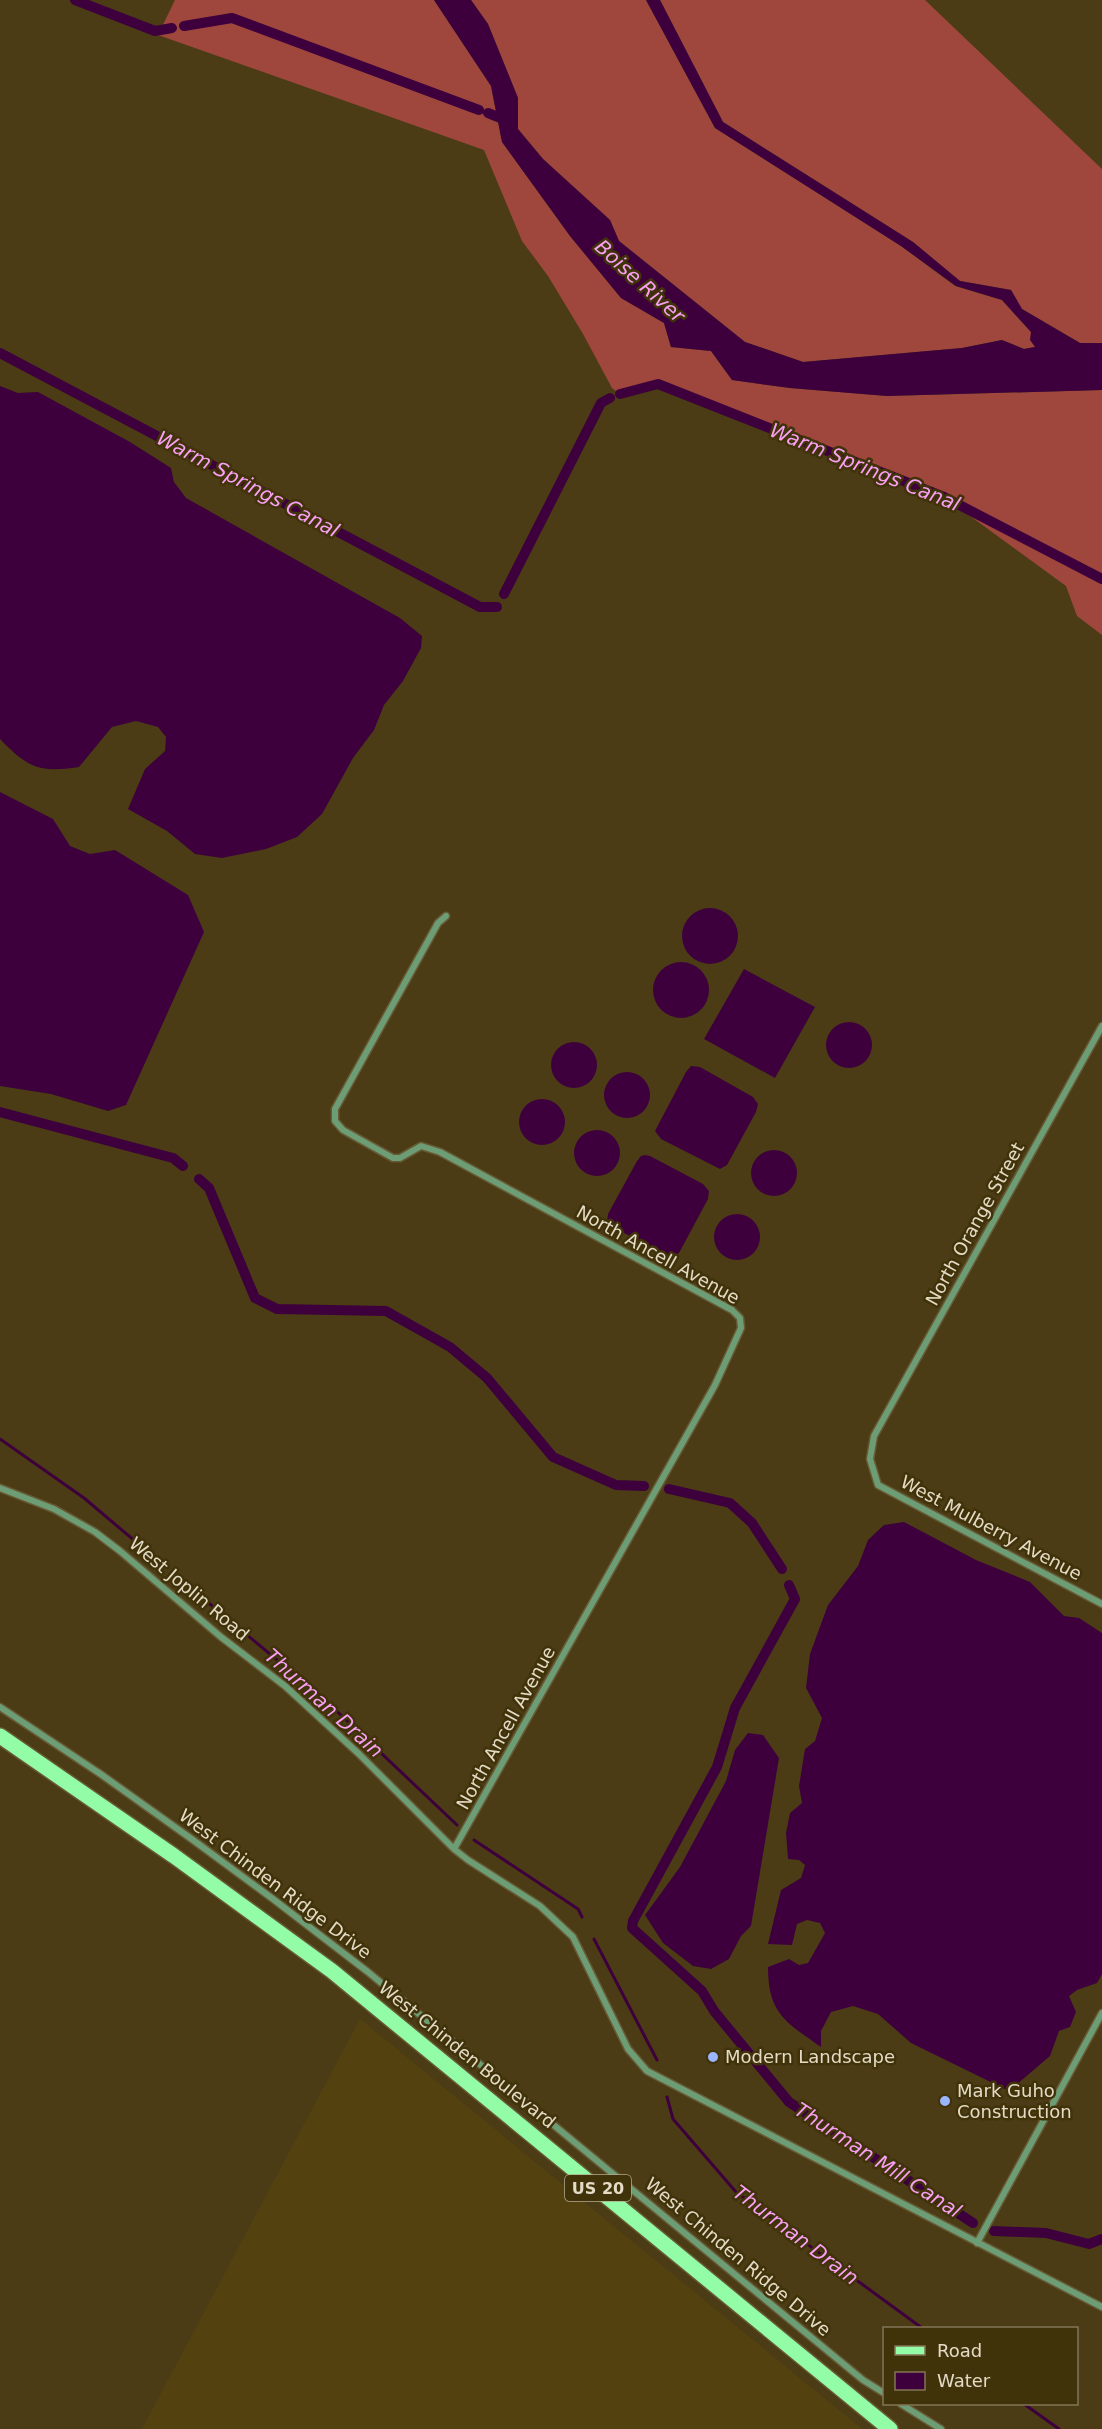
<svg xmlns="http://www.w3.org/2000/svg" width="1102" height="2429" font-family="'DejaVu Sans',sans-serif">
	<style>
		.built { fill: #534210 }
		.forest { fill: #9f473d }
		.water { fill: #3e003d }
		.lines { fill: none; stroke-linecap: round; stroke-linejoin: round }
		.stream { stroke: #3e003d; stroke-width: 3 }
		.canal { stroke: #3e003d; stroke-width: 10 }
		.minor-casing { stroke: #675935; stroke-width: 9 }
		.primary-casing { stroke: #675935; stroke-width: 18 }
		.minor { stroke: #6c9d74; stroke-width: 6 }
		.primary { stroke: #93fca6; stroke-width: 15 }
		.poi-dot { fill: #9ab5fd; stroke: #403209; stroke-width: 2 }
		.labels { text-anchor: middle; stroke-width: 5; stroke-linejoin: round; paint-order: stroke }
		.shield { fill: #403209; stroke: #b3a88d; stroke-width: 1.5 }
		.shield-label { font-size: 16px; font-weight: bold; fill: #e4dbc6 }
		.street-label { font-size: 18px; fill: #e4dbc6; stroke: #403209 }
		.poi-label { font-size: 18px; fill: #e4dbc6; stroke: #403209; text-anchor: start }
		.water-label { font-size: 20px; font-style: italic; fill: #f99ff4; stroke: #403209 }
	</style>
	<rect width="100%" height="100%" fill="#4b3c15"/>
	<path class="built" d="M 360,2019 L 862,2429 L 142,2429 Z"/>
	<path class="forest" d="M 175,0 L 434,0 L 491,86 L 502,142 L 570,236 L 621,298 L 664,323 L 671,347 L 711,351 L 732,380 L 790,388 L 887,396 L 1102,390 L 1102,635 L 1077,616 L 1066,586 L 944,497 L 658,384 L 620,394 L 612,388 L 583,334 L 548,276 L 522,241 L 484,150 L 158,35 Z
		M 471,0 L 646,0 L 715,128 L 901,246 L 955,286 L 1002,300 L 1031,332 L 1035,347 L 1024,349 L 1002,340 L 962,348 L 803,362 L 745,342 L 619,241 L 610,220 L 543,159 L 518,129 L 518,98 L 488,24 Z
		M 660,0 L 925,0 L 1102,169 L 1102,343 L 1080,343 L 1022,309 L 1011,290 L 960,281 L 913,242 L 723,122 Z"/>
	<path class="water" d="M 434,0 L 471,0 L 488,24 L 518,98 L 518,129 L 543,159 L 610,220 L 619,241 L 745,342 L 803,362 L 962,348 L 1002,340 L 1024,349 L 1035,347 L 1030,340 L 1031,332 L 1002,300 L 956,286 L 901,246 L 715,128 L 646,0 L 660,0 L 723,122 L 913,242 L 960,281 L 1011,290 L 1022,309 L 1080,343 L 1102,343 L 1102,390 L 887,396 L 790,388 L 732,380 L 711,351 L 671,347 L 664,323 L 621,298 L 570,236 L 502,142 L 491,86 Z
		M 0,386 L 18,393 L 38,392 L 130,442 L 171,468 L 174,482 L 186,498 L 400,618 L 422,636 L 421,648 L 403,681 L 384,705 L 374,730 L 353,758 L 322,814 L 297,837 L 266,849 L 222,858 L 195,854 L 167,831 L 128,809 L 145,769 L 165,751 L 166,737 L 158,727 L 136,721 L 112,727 L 79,767 C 39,773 28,768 0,739 Z
		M 0,792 L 53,819 L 70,846 L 90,854 L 115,850 L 188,895 L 204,932 L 126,1105 L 108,1111 L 51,1094 L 0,1086 Z
		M682 936a28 28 0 1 1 56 0a28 28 0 1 1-56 0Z
		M653 990a28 28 0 1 1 56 0a28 28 0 1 1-56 0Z
		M 744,969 L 815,1007 L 775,1078 L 704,1039 Z
		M826 1045a23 23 0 1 1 46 0a23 23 0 1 1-46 0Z
		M551 1065a23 23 0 1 1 46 0a23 23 0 1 1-46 0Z
		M 691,1066 L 700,1067 L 753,1097 L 758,1104 L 756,1112 L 727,1165 L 720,1169 L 661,1139 L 655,1131 L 686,1072 Z
		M604 1095a23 23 0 1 1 46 0a23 23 0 1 1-46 0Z
		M519 1122a23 23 0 1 1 46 0a23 23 0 1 1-46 0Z
		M574 1153a23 23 0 1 1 46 0a23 23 0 1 1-46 0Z
		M751 1173a23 23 0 1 1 46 0a23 23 0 1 1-46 0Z
		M 645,1155 L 650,1156 L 703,1184 L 709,1191 L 708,1199 L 679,1253 L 671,1258 L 613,1227 L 607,1221 L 608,1214 L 637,1161 L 641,1156 Z
		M714 1237a23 23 0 1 1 46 0a23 23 0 1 1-46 0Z
		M 904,1522 L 976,1560 L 1030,1582 L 1064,1616 L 1079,1618 L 1102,1633 L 1102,1974 L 1097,1983 L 1077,1990 L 1069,1996 L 1076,2012 L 1070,2027 L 1059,2031 L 1050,2056 L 1009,2091 L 911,2043 L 878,2014 L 853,2006 L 831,2012 L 821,2031 L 821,2047 C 786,2022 768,2014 768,1967 L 789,1959 L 799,1965 L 808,1963 L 825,1933 L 820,1923 L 807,1920 L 797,1924 L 792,1945 L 768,1944 L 781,1890 L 801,1878 L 805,1865 L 799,1860 L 788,1859 L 786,1833 L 790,1813 L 802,1803 L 799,1786 L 805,1749 L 815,1741 L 822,1718 L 806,1688 L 810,1654 L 828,1605 L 858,1566 L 868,1540 L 884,1525 Z
		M 748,1733 L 763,1735 L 779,1758 L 751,1926 L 741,1936 L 729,1959 L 711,1969 L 693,1966 L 663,1943 L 645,1915 L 680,1867 L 726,1781 L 735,1750 Z"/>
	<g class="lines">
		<path class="stream" d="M 0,1439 L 84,1498 L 155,1558
			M 187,1585 L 324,1699 L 457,1825
			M 474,1840 L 578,1909 L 582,1917
			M 594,1939 L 657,2060
			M 667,2097 L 673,2119 L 736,2192 L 922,2328
			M 1024,2404 L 1059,2429"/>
		<path class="canal" d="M 75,0 L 155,31 L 172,28
			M 184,26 L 232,18 L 479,110
			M 488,113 L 508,121
			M 0,353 L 480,607 L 497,607
			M 620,394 L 658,384 L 944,497 L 1102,579
			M 504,594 L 601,403 L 610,398
			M 0,1112 L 173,1158 L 183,1166
			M 199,1179 L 209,1188 L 255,1298 L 277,1309 L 386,1311 L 450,1347 L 487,1378 L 553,1457 L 616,1485 L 644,1486
			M 669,1489 L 730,1503 L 752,1523 L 782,1569
			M 789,1585 L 795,1599 L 735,1708 L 717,1767 L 633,1921 L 632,1928 L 702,1991 L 714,2011 L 789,2102 L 973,2223
			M 994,2231 L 1046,2233 L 1089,2244 L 1102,2239"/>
		<g class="minor-casing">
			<path id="minor" d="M 446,916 L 438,923 L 335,1109 L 335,1121 L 343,1130 L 393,1158 L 400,1158 L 421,1146 L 440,1152 L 732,1310 L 740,1318 L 741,1328 L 715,1385 L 454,1849
				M 1102,1026 L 874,1436 L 870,1459 L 878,1485 L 1102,1604
				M 0,1488 L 54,1509 L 95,1532 L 120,1551 L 221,1637 L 285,1686 L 359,1754 L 454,1849 L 468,1860 L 540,1906 L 573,1937 L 628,2049 L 647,2071 L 1102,2307
				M 0,1707 L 102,1775 L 193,1840 L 273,1899 L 368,1972 L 863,2380 L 884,2393
				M 977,2243 L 1102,2013
				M 901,2404 L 941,2429"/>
		</g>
		<g class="primary-casing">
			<path id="primary" d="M 0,1736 L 174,1856 L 332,1971 L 890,2429"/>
		</g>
		<use href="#minor" class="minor"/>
		<use href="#primary" class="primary"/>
	</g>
	<g class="poi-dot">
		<circle cx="713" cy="2057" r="6"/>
		<circle cx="945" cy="2101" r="6"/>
	</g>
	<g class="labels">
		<rect class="shield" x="565" y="2175" width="66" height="26" rx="4.5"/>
		<g class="shield-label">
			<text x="598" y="2194">US 20</text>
		</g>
		<g class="street-label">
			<text transform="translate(975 1224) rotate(-61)" y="6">North Orange Street</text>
			<text transform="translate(658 1255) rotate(29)" y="6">North Ancell Avenue</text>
			<text transform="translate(991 1528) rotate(28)" y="6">West Mulberry Avenue</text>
			<text transform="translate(189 1589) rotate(40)" y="6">West Joplin Road</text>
			<text transform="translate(506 1728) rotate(-61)" y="6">North Ancell Avenue</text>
			<text transform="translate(275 1884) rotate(37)" y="6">West Chinden Ridge Drive</text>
			<text transform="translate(467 2055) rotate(39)" y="6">West Chinden Boulevard</text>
			<text transform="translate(738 2257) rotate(40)" y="6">West Chinden Ridge Drive</text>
		</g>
		<g class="poi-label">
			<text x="725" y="2063">Modern Landscape</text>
			<text x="957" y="2097">Mark Guho<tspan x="957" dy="21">Construction</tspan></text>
		</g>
		<g class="water-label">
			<text transform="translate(640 281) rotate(42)" y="7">Boise River</text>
			<text transform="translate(865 467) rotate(22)" y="7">Warm Springs Canal</text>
			<text transform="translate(248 484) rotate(28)" y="7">Warm Springs Canal</text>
			<text transform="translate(324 1703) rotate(42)" y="7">Thurman Drain</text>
			<text transform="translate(878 2160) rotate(33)" y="7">Thurman Mill Canal</text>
			<text transform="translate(796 2235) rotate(37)" y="7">Thurman Drain</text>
		</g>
	</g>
	<rect x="883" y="2327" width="195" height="78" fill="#403209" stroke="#827655" stroke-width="1.5"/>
	<rect x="895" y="2346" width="30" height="9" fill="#93fca6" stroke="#827655" stroke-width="1.5"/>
	<text x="937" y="2357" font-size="18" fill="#e4dbc6">Road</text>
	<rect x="895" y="2372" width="30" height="18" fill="#3e003d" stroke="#827655" stroke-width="1.5"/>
	<text x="937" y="2387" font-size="18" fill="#e4dbc6">Water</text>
</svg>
